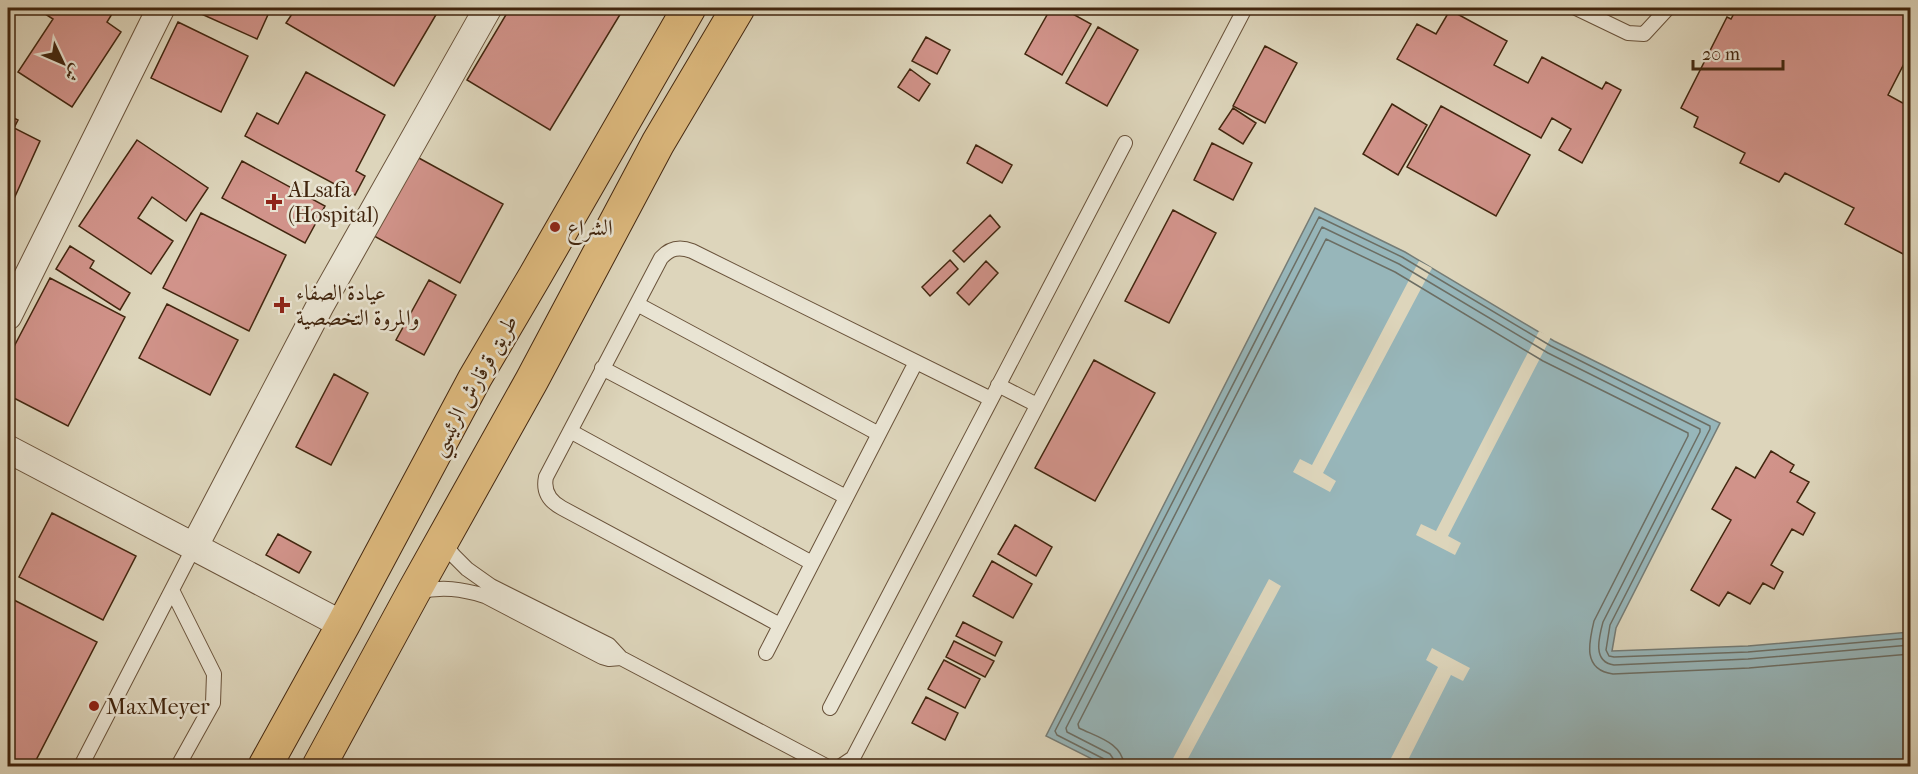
<svg xmlns="http://www.w3.org/2000/svg" width="1918" height="774" font-family="'IM FELL French Canon',Amiri,serif">
	<style>
		.water { fill: #97b6ba; stroke: #757c76; stroke-width: 1.5 }
		.pier { fill: #ddd5bb }
		.lines { fill: none; stroke-linecap: round; stroke-linejoin: round }
		.shore { stroke: #6c6e64; stroke-width: 1.5 }
		.building { fill: #d1938a; stroke: #42260f; stroke-width: 1.5 }
		.lane-casing { stroke: #69523a; stroke-width: 16 }
		.street-casing { stroke: #69523a; stroke-width: 29 }
		.primary-casing { stroke: #42260f; stroke-width: 35 }
		.lane { stroke: #e9e4d3; stroke-width: 14 }
		.street { stroke: #e9e4d3; stroke-width: 27 }
		.primary { stroke: #deba7e; stroke-width: 33 }
		.poi-dot { fill: #8f2418; stroke: #e9e4d3; stroke-width: 2 }
		.labels { text-anchor: middle; stroke-width: 5; stroke-linejoin: round; paint-order: stroke }
		.poi-label { font-size: 22px; fill: #42260f; stroke: #e9e4d3; text-anchor: start }
		.street-label { font-size: 22px; fill: #42260f; stroke: #e9e4d3 }
	</style>
	<rect width="100%" height="100%" fill="#ddd5bb"/>
	<filter id="stains"><feTurbulence type="fractalNoise" baseFrequency=".00333" numOctaves="4"/><feColorMatrix values="0 0 0 0 .2 0 0 0 0 .09 0 0 0 0 .02 0 0 0 .5 -.17"/></filter>
	<radialGradient id="worn" r=".72"><stop offset=".6" stop-color="#630" stop-opacity="0"/><stop offset="1" stop-color="#630" stop-opacity=".3"/></radialGradient>
	<path class="water" d="M 1315,208 L 1405,252 L 1554,341 L 1720,423 L 1616,628 L 1612,651 L 1748,646 L 1910,632 L 1910,766 L 1106,766 L 1046,736 Z"/>
	<path class="pier" d="M 1419,261 L 1432,268 L 1323,473 L 1336,481 L 1330,492 L 1293,472 L 1300,459 L 1312,465 Z
		M 1539,331 L 1551,337 L 1448,536 L 1461,543 L 1455,555 L 1416,535 L 1421,524 L 1436,531 Z
		M 1269,579 L 1281,586 L 1184,766 L 1169,766 Z
		M 1432,648 L 1470,668 L 1463,681 L 1451,675 L 1405,766 L 1387,766 L 1438,667 L 1426,660 Z"/>
	<g class="lines">
		<path class="shore" d="M 1107,766 L 1104,759 L 1057,735 L 1055,731 L 1319,217 L 1402,257 L 1551,346 L 1710,426 L 1710,429 L 1610,625 L 1606,650 L 1609,656 L 1614,657 L 1748,652 L 1910,638
			M 1115,766 L 1114,760 L 1110,754 L 1067,732 L 1066,728 L 1322,227 L 1399,264 L 1548,353 L 1700,429 L 1700,432 L 1603,622 C 1599,637 1592,662 1614,665 L 1748,659 L 1910,645
			M 1124,766 C 1123,743 1097,737 1079,728 L 1078,724 L 1326,239 L 1395,272 L 1543,361 L 1688,433 L 1688,436 L 1594,621 C 1589,642 1582,670 1613,674 L 1749,668 L 1910,654"/>
	</g>
	<path class="building" d="M 36,8 L 113,8 L 115,9 L 107,22 L 121,32 L 72,107 L 18,72 L 53,19 Z
		M 188,8 L 271,8 L 257,39 Z
		M 296,8 L 440,8 L 394,86 L 286,23 Z
		M 510,8 L 624,8 L 550,130 L 467,80 Z
		M 1051,8 L 1062,8 L 1091,24 L 1062,75 L 1025,54 Z
		M 1737,8 L 1910,8 L 1910,52 L 1888,95 L 1910,107 L 1910,112 L 1907,120 L 1910,121 L 1910,250 L 1907,256 L 1845,224 L 1854,208 L 1785,173 L 1779,182 L 1740,163 L 1745,153 L 1694,127 L 1698,117 L 1681,108 L 1727,17 L 1731,19 Z
		M 1450,10 L 1507,41 L 1494,65 L 1528,83 L 1542,57 L 1602,89 L 1606,82 L 1621,90 L 1582,163 L 1559,150 L 1571,129 L 1552,118 L 1541,138 L 1397,59 L 1417,24 L 1436,34 Z
		M 178,22 L 248,56 L 221,112 L 151,78 Z
		M 1098,27 L 1138,50 L 1107,106 L 1066,83 Z
		M 926,37 L 950,50 L 937,74 L 912,61 Z
		M 1265,46 L 1297,63 L 1265,123 L 1233,106 Z
		M 910,69 L 930,84 L 919,101 L 898,87 Z
		M 306,72 L 385,115 L 356,171 L 365,176 L 355,195 L 245,136 L 257,113 L 278,124 Z
		M 1392,104 L 1427,125 L 1398,175 L 1363,154 Z
		M 1441,106 L 1530,155 L 1496,216 L 1407,167 Z
		M 1233,108 L 1256,123 L 1243,144 L 1219,129 Z
		M 8,115 L 18,120 L 14,128 L 40,141 L 8,212 Z
		M 137,140 L 208,188 L 186,221 L 152,197 L 138,218 L 173,241 L 151,274 L 79,226 Z
		M 1212,143 L 1252,163 L 1233,200 L 1194,180 Z
		M 976,145 L 1012,165 L 1002,183 L 967,163 Z
		M 417,157 L 503,204 L 460,283 L 374,236 Z
		M 242,161 L 325,206 L 305,243 L 222,198 Z
		M 1173,210 L 1216,233 L 1169,323 L 1125,301 Z
		M 201,213 L 286,255 L 249,331 L 163,288 Z
		M 990,215 L 1000,227 L 964,262 L 953,251 Z
		M 70,246 L 94,261 L 90,268 L 130,293 L 120,310 L 56,269 Z
		M 950,260 L 958,269 L 930,296 L 922,287 Z
		M 986,261 L 998,273 L 969,305 L 957,293 Z
		M 50,278 L 125,317 L 68,426 L 8,395 L 8,358 Z
		M 429,280 L 456,295 L 424,355 L 396,340 Z
		M 167,304 L 238,340 L 210,395 L 139,358 Z
		M 1094,360 L 1155,393 L 1095,501 L 1035,468 Z
		M 334,374 L 368,393 L 331,465 L 296,447 Z
		M 1771,451 L 1794,465 L 1790,472 L 1809,482 L 1797,502 L 1815,513 L 1803,535 L 1792,529 L 1771,565 L 1783,572 L 1774,589 L 1763,583 L 1750,604 L 1728,592 L 1719,606 L 1691,590 L 1731,520 L 1712,509 L 1736,467 L 1755,478 Z
		M 52,513 L 136,556 L 103,620 L 19,577 Z
		M 1015,525 L 1052,547 L 1036,576 L 998,554 Z
		M 278,534 L 311,552 L 299,573 L 266,555 Z
		M 992,561 L 1032,584 L 1013,618 L 973,596 Z
		M 10,598 L 97,642 L 33,766 L 8,766 L 8,604 Z
		M 963,622 L 1002,642 L 995,656 L 956,636 Z
		M 954,641 L 994,661 L 985,677 L 946,657 Z
		M 944,660 L 980,679 L 965,708 L 928,689 Z
		M 926,697 L 958,713 L 945,740 L 912,723 Z"/>
	<g class="lines">
		<g class="lane-casing">
			<path id="lane" d="M 1576,8 L 1628,33 L 1644,34 L 1668,8
				M 637,304 L 879,434
				M 602,368 L 846,497
				M 998,385 L 1037,405
				M 570,431 L 812,563
				M 443,542 L 454,556 L 467,569 L 491,586 L 609,645 L 621,658 L 826,766
				M 172,590 L 214,674 L 213,703 L 178,766
				M 418,592 C 442,586 462,589 485,596 L 602,657 L 609,659 L 621,658
				M 780,625 L 562,508 C 549,501 543,491 546,477 L 661,258 C 670,248 679,246 692,251 L 991,399
				M 766,653 L 916,362
				M 830,708 L 1125,143
				M 81,766 L 194,547
				M 841,766 L 853,758 L 1243,12"/>
		</g>
		<g class="street-casing">
			<path id="street" d="M 8,316 L 161,8
				M 8,449 L 343,625
				M 194,547 L 321,304 L 488,8"/>
		</g>
		<g class="primary-casing">
			<path id="primary" d="M 265,766 L 343,625 L 475,378 L 535,276 L 689,8
				M 319,766 L 413,593 L 532,380 L 658,143 L 738,8"/>
		</g>
		<use href="#lane" class="lane"/>
		<use href="#street" class="street"/>
		<use href="#primary" class="primary"/>
	</g>
	<g class="poi-dot">
		<path d="M271 193h6v6h6v6h-6v6h-6v-6h-6v-6h6z"/>
		<circle cx="555" cy="227" r="6"/>
		<path d="M279 296h6v6h6v6h-6v6h-6v-6h-6v-6h6z"/>
		<circle cx="94" cy="706" r="6"/>
	</g>
	<g class="labels">
		<g class="poi-label">
			<text x="288" y="197">ALsafa<tspan x="288" dy="25">(Hospital)</tspan></text>
			<text x="567" y="235">الشراع</text>
			<text x="296" y="300">عيادة الصفاء<tspan x="296" dy="25">والمروة التخصصية</tspan></text>
			<text x="106" y="714">MaxMeyer</text>
		</g>
		<g class="street-label">
			<text transform="translate(473 385) rotate(-61)" y="8">طريق قرقارش الرئيسي</text>
		</g>
	</g>
	<rect width="1918" height="774" fill="none" stroke="#ddd5bb" stroke-width="30"/>
	<rect x="9" y="9" width="1900" height="756" fill="none" stroke="#42260f" stroke-width="3"/>
	<rect x="15" y="15" width="1888" height="744" fill="none" stroke="#42260f" stroke-width="1.5"/>
	<g transform="translate(63 63) rotate(134)" stroke="#e9e4d3" stroke-width="4.5" paint-order="stroke">
	<path d="M0-4.5L10 22L0 15L-10 22Z" fill="#42260f"/>
	<text y="-9" font-size="16" font-weight="bold" text-anchor="middle" fill="#42260f">ش</text>
	</g>
	<path d="M1693 60v9h90v-9" fill="none" stroke="#42260f" stroke-width="3"/>
	<text x="1702" y="60" font-size="18" fill="#42260f" stroke="#e9e4d3" stroke-width="4.5" paint-order="stroke">20 m</text>
	<rect width="100%" height="100%" filter="url(#stains)"/>
	<rect width="100%" height="100%" fill="url(#worn)"/>
</svg>
